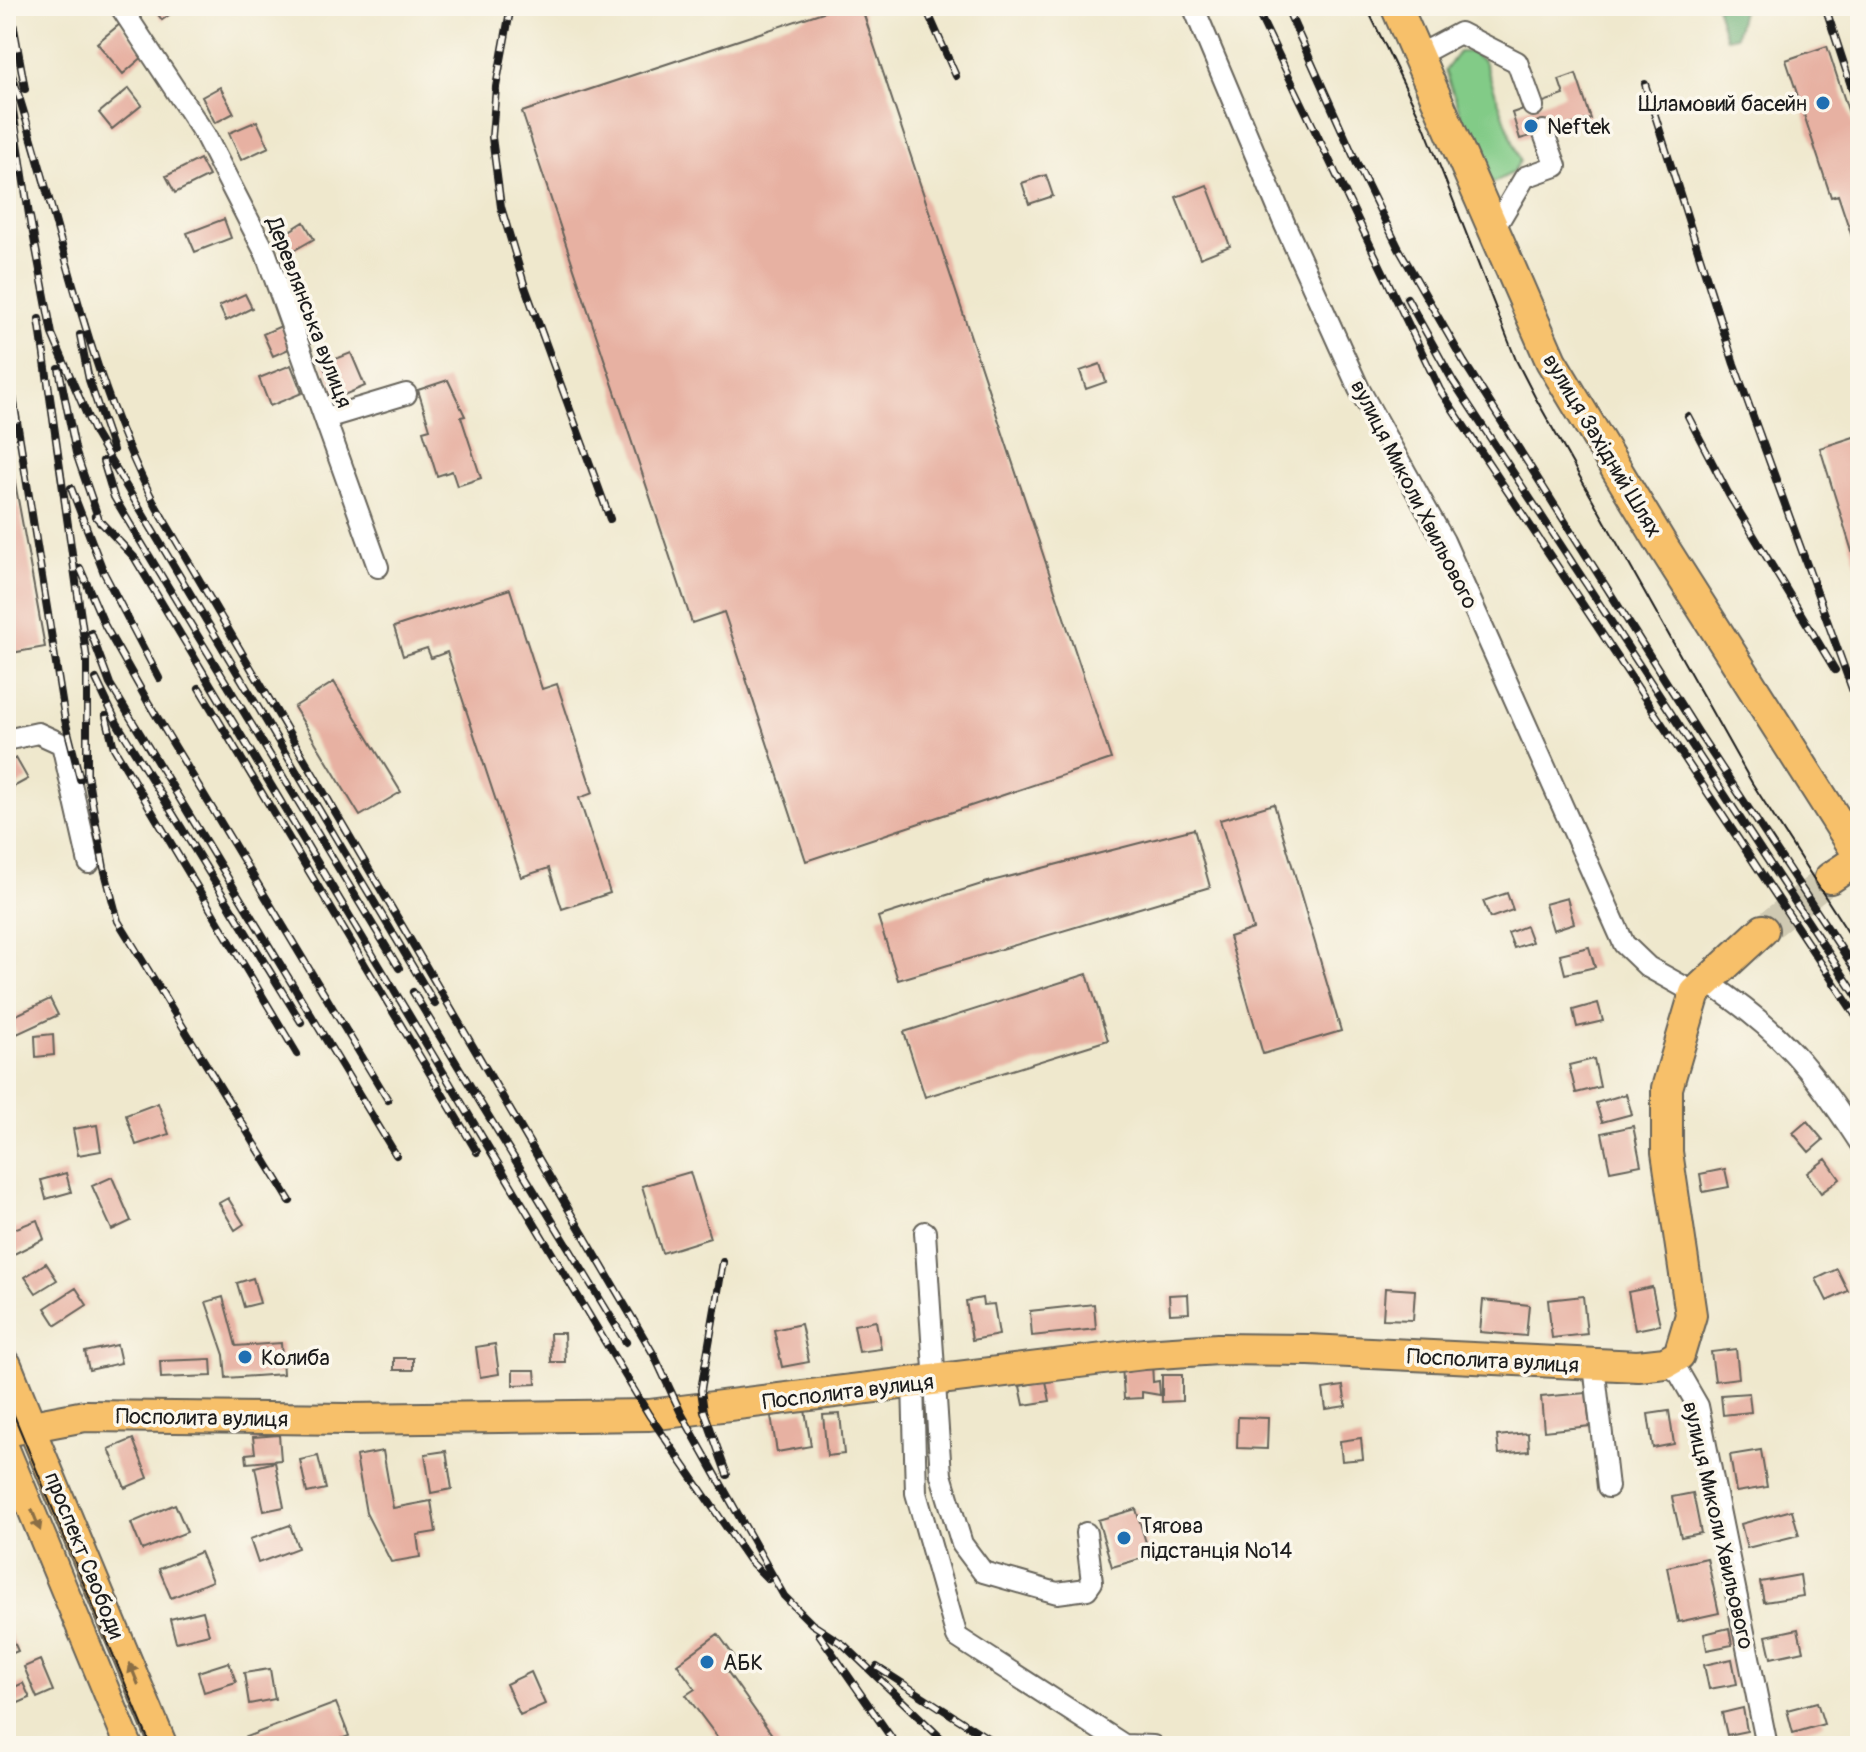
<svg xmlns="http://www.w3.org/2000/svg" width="1866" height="1752" font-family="Pangolin,sans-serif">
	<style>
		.green { fill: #82cb87; stroke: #4f7452; stroke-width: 2 }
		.forest { fill: #69af74; stroke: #426648; stroke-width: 2 }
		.building { fill: #e7b1a2 }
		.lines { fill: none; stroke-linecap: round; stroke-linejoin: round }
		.highway-tunnel { stroke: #cfc9b2; stroke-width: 30; stroke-dasharray: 30 15; stroke-linecap: butt }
		.minor-casing { stroke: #66635a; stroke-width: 24 }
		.major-casing { stroke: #66635a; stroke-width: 30 }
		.highway-casing { stroke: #66635a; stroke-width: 34 }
		.minor { stroke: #fff; stroke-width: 20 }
		.major { stroke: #f7c06b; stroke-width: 26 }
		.highway { stroke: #f7c06b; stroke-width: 30 }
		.tram { stroke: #1c1c1c; stroke-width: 2 }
		.rail-casing { stroke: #1c1c1c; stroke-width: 8 }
		.rail { stroke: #fbf7ec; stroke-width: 5; stroke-dasharray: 15; stroke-linecap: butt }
		.oneway { fill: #8a6e44 }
		.poi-dot { fill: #1f6fb2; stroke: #fbf7ec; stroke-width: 3 }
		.labels { text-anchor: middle; stroke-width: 7; stroke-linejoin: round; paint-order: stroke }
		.poi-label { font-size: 22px; fill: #1c1c1c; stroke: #fbf7ec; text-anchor: start }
		.street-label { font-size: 22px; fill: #1c1c1c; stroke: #fbf7ec }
	</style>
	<rect width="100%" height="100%" fill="#fbf7ec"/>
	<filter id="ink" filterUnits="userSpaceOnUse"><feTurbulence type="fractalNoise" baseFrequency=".0125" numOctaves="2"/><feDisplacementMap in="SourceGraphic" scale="16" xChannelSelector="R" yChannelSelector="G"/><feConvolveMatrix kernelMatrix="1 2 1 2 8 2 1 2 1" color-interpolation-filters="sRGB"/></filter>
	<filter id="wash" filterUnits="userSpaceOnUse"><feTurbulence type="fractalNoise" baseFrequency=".006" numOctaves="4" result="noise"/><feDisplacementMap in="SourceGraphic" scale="32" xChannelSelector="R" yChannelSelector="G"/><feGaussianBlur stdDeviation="1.8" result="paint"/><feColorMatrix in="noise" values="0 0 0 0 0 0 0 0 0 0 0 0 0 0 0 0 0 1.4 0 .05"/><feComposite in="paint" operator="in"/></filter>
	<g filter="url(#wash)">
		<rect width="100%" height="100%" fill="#efe8cd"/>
		<path class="green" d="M 1459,52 L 1470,52 L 1484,61 L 1520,161 L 1512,173 L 1493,183 L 1481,170 L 1445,71 Z"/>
		<path class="forest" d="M 1716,6 L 1743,6 L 1736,36 L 1726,38 Z"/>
		<g id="blocks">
			<path class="building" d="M 152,6 L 181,6 L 162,20 Z
				M 841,6 L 861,6 L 1111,759 L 806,861 L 724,612 L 692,623 L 522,112 Z
				M 120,24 L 145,55 L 123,74 L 97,43 Z
				M 1827,46 L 1860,147 L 1860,241 L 1854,243 L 1838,195 L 1831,197 L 1786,60 Z
				M 1576,74 L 1591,119 L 1520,139 L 1512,113 L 1564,95 L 1559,80 Z
				M 220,87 L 234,113 L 215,123 L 202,97 Z
				M 129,88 L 142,105 L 112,129 L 99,113 Z
				M 257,121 L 269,147 L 241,160 L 229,133 Z
				M 200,159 L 209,176 L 175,193 L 166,176 Z
				M 1046,175 L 1053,196 L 1029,204 L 1022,183 Z
				M 1207,185 L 1230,246 L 1200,258 L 1176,197 Z
				M 224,219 L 231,238 L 195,252 L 187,233 Z
				M 304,222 L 314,239 L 293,251 L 283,235 Z
				M 245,294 L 252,308 L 226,321 L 219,306 Z
				M 281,326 L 291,348 L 273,356 L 263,334 Z
				M 351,353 L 365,386 L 337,398 L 323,364 Z
				M 1100,364 L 1106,382 L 1086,389 L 1080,371 Z
				M 291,365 L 302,393 L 270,406 L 259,378 Z
				M 448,380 L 465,416 L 461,417 L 481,478 L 457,486 L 452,471 L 437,476 L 423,431 L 430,429 L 418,390 Z
				M 1860,435 L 1860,574 L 1859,574 L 1820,448 Z
				M 6,455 L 10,455 L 45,647 L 6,654 Z
				M 510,589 L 542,689 L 557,684 L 593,793 L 579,798 L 610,893 L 562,909 L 549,868 L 521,877 L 447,652 L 431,658 L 427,648 L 403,656 L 394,627 Z
				M 334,682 L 401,792 L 360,816 L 294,707 Z
				M 16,758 L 28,779 L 6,791 L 6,764 Z
				M 1274,804 L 1341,1031 L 1263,1054 L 1229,937 L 1253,929 L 1220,820 Z
				M 1194,829 L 1210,887 L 898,980 L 878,917 L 988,882 Z
				M 1507,893 L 1513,910 L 1490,918 L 1483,901 Z
				M 1567,898 L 1574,923 L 1553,930 L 1545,904 Z
				M 1526,926 L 1532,942 L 1514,948 L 1508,933 Z
				M 1589,947 L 1595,967 L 1565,974 L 1560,954 Z
				M 1087,974 L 1108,1040 L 925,1097 L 904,1032 Z
				M 50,999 L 58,1015 L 17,1034 L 10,1018 Z
				M 1598,1003 L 1603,1021 L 1577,1027 L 1573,1010 Z
				M 53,1034 L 54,1055 L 36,1057 L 35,1036 Z
				M 1594,1059 L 1600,1087 L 1576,1093 L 1569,1065 Z
				M 1626,1094 L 1632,1114 L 1602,1122 L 1596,1103 Z
				M 158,1103 L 169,1134 L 136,1145 L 126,1115 Z
				M 1807,1121 L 1823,1140 L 1809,1152 L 1793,1133 Z
				M 97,1125 L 101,1151 L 78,1155 L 73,1129 Z
				M 1633,1126 L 1641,1165 L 1610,1171 L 1602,1133 Z
				M 1826,1159 L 1840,1179 L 1821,1193 L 1807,1173 Z
				M 1725,1169 L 1729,1187 L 1703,1192 L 1700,1174 Z
				M 690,1172 L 710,1238 L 662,1253 L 642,1186 Z
				M 66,1173 L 71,1192 L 46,1199 L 41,1180 Z
				M 112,1177 L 131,1221 L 112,1230 L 92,1186 Z
				M 228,1198 L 244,1224 L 235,1230 L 219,1203 Z
				M 37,1220 L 44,1239 L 12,1255 L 6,1232 Z
				M 46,1263 L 57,1280 L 36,1293 L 25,1277 Z
				M 1837,1269 L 1848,1291 L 1827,1301 L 1816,1279 Z
				M 253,1278 L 260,1303 L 244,1307 L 237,1283 Z
				M 1652,1287 L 1660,1325 L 1635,1330 L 1628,1292 Z
				M 76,1288 L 87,1305 L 56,1325 L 45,1308 Z
				M 1385,1288 L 1415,1290 L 1413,1320 L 1383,1319 Z
				M 1188,1294 L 1189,1313 L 1170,1314 L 1169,1295 Z
				M 1583,1296 L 1587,1334 L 1552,1338 L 1548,1300 Z
				M 223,1297 L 236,1346 L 281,1343 L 283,1374 L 226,1378 L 224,1355 L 206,1302 Z
				M 982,1298 L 983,1305 L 994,1304 L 999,1335 L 972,1340 L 966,1301 Z
				M 1483,1300 L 1529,1305 L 1526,1336 L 1480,1332 Z
				M 1094,1304 L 1096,1329 L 1032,1336 L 1030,1311 Z
				M 876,1321 L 881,1349 L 859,1352 L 854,1325 Z
				M 801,1324 L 809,1362 L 782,1367 L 774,1330 Z
				M 550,1333 L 564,1333 L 565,1362 L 551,1362 Z
				M 495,1344 L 499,1374 L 480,1377 L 476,1347 Z
				M 117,1345 L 121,1363 L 89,1370 L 85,1352 Z
				M 1736,1349 L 1739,1378 L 1715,1381 L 1711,1352 Z
				M 394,1358 L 413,1358 L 413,1370 L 394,1370 Z
				M 211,1359 L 212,1376 L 161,1378 L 160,1361 Z
				M 1152,1363 L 1153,1382 L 1159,1381 L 1160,1395 L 1142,1392 L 1142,1398 L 1124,1399 L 1122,1364 Z
				M 513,1370 L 535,1370 L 536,1384 L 513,1385 Z
				M 1162,1375 L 1182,1375 L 1182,1401 L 1162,1402 Z
				M 1046,1381 L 1050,1401 L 1024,1405 L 1020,1386 Z
				M 1343,1386 L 1346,1406 L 1326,1409 L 1323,1389 Z
				M 1586,1393 L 1590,1426 L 1544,1431 L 1541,1397 Z
				M 1749,1393 L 1751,1412 L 1723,1415 L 1721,1395 Z
				M 805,1410 L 811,1446 L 777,1452 L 771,1416 Z
				M 1669,1411 L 1674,1444 L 1653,1448 L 1648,1414 Z
				M 840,1414 L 844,1454 L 827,1456 L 823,1415 Z
				M 1238,1417 L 1268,1418 L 1267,1449 L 1237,1448 Z
				M 1528,1433 L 1529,1451 L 1499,1454 L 1497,1436 Z
				M 279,1435 L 281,1460 L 247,1463 L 246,1454 L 255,1453 L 253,1437 Z
				M 1361,1438 L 1363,1459 L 1342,1461 L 1340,1441 Z
				M 133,1439 L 148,1478 L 125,1488 L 109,1449 Z
				M 1761,1450 L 1767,1487 L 1736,1492 L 1730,1455 Z
				M 383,1451 L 393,1508 L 431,1501 L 436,1532 L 417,1535 L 420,1557 L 391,1562 L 366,1513 L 356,1456 Z
				M 446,1451 L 452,1489 L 431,1493 L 425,1454 Z
				M 318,1456 L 326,1489 L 307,1493 L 300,1460 Z
				M 275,1462 L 284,1507 L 264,1511 L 255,1467 Z
				M 1693,1493 L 1701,1533 L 1681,1537 L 1672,1497 Z
				M 175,1504 L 187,1532 L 142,1550 L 131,1523 Z
				M 1136,1509 L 1150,1556 L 1112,1567 L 1098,1520 Z
				M 1792,1510 L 1799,1535 L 1747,1548 L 1741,1524 Z
				M 290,1525 L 298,1548 L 258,1563 L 250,1539 Z
				M 200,1552 L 212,1581 L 171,1598 L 159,1569 Z
				M 1707,1558 L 1719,1613 L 1678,1622 L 1667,1567 Z
				M 1800,1575 L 1803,1596 L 1764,1602 L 1760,1582 Z
				M 203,1611 L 209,1634 L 176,1642 L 170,1619 Z
				M 1729,1628 L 1732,1645 L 1707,1650 L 1704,1634 Z
				M 1798,1629 L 1803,1651 L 1771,1658 L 1766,1636 Z
				M 9,1631 L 18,1651 L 6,1656 L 6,1633 Z
				M 718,1634 L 737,1660 L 725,1668 L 780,1746 L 724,1746 L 686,1695 L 695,1689 L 677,1664 Z
				M 1732,1659 L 1737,1684 L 1709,1689 L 1704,1665 Z
				M 40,1660 L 53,1691 L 37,1698 L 24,1667 Z
				M 229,1662 L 236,1682 L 204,1692 L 198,1672 Z
				M 270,1669 L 275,1699 L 249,1704 L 244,1673 Z
				M 531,1672 L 545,1704 L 520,1715 L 506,1684 Z
				M 23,1683 L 30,1698 L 9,1707 L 6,1691 Z
				M 1817,1702 L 1824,1724 L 1793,1733 L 1787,1710 Z
				M 336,1703 L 349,1736 L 322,1746 L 222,1746 Z
				M 1743,1708 L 1747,1731 L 1727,1735 L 1722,1713 Z"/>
		</g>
	</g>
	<g filter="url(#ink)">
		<use href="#blocks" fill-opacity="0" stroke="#66635a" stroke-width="2"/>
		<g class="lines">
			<path class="highway-tunnel" d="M 1763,930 L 1830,878"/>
			<g class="minor-casing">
				<path id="minor" d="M 120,6 L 205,135 L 266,254 L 378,567
					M 1193,6 L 1285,225 L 1359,389 L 1444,541 L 1624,944 L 1648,967 L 1695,993
					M 1419,55 L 1460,33 L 1517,62 L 1533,106
					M 1493,231 L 1525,177 L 1556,166 L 1543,131
					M 326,418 L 406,394
					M 6,740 L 38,733 L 62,744 L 89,863
					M 1707,982 C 1782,1031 1811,1068 1860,1143
					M 925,1232 L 941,1475 L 962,1544 L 983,1572 L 1057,1593 L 1087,1589 L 1092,1582 L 1086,1533
					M 1665,1363 L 1679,1373 L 1698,1406 L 1767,1746
					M 1594,1365 L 1608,1487
					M 913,1383 L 916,1493 L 957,1637 L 1124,1745 L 1153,1746"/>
			</g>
			<g class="major-casing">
				<path id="major" d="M 31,1427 L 164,1746
					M 6,1449 L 129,1746"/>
			</g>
			<g class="highway-casing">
				<path id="highway" d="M 1396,6 L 1551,361 L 1664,548 L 1860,857
					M 1830,878 L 1860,858
					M 6,1365 L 31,1427
					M 6,1431 L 85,1416 L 348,1419 L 649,1415 L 1144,1354 L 1218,1349 L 1309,1350 L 1638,1366 L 1665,1363 L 1679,1355 L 1691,1315 L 1667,1152 L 1667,1088 L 1695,993 L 1763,930"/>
			</g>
			<use href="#minor" class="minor"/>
			<use href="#major" class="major"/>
			<use href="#highway" class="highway"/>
			<path class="tram" d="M 1366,6 L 1424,126 L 1516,360 L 1535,397 L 1752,783 L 1860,951
				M 6,1396 L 151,1746"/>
			<g class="rail-casing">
				<path id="rail" d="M 10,6 L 25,89
					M 511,6 L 496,87 L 492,137 L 501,207 L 525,287 L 610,519
					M 925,6 L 956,76
					M 1255,6 L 1440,390 L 1860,1022
					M 1286,6 L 1358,166 L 1399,249 L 1464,362 L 1698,732 L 1860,977
					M 1825,6 L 1860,113
					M 6,57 C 58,206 83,368 157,508 L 654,1355 L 681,1413 L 784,1596 L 812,1624 L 844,1645 L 949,1746
					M 1645,84 L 1734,364 L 1860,711
					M 11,97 L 31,228
					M 30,217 L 52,334 L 95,434 L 435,1004
					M 1407,298 L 1453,381 L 1860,1001
					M 39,319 L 87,660 L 87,774 L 104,868 L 118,921 L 290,1201
					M 80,335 L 89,380 L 113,450
					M 59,369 L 76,453 L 100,523
					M 10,378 L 65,720 L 80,779
					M 1688,416 L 1729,495 L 1835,670
					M 103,461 L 114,497 L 133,529 L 399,968
					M 71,488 L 104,573 L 159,678
					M 95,516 L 134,557 L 649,1415 L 749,1560 L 768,1579
					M 80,568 L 105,626 L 148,702 L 388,1100
					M 91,633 L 110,684 L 396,1155
					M 96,679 L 117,723 L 301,1022
					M 199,688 L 477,1152
					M 106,716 L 114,748 L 297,1054
					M 413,992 L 626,1342
					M 723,1262 L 701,1390 L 704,1411 L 727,1475
					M 819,1634 L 897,1746
					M 877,1667 L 1000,1746"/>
			</g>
			<use href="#rail" class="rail"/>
		</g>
		<defs><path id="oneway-solid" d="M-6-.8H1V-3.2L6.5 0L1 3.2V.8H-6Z" transform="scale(2)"/></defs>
		<g class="oneway">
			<use href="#oneway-solid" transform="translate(36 1520) rotate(68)"/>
			<use href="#oneway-solid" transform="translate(134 1674) rotate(-112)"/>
		</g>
	</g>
	<g class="poi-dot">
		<circle cx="1823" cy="103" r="8"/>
		<circle cx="1531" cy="126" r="8"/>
		<circle cx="245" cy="1357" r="8"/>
		<circle cx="1124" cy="1538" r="8"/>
		<circle cx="707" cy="1662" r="8"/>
	</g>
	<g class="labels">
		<g class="poi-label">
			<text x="1807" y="111" text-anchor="end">Шламовий басейн</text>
			<text x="1547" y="134">Neftek</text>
			<text x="261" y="1365">Колиба</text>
			<text x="1140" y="1533">Тягова<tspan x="1140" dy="25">пiдстанцiя №14</tspan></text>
			<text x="723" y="1670">АБК</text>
		</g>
		<g class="street-label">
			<text transform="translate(310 312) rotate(69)" y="8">Деревлянська вулиця</text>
			<text transform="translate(1603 445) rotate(59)" y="8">вулиця Західний Шлях</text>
			<text transform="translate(1415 494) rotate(63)" y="8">вулиця Миколи Хвильового</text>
			<text transform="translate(1493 1360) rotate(3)" y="8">Посполита вулиця</text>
			<text transform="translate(848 1391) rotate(-7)" y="8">Посполита вулиця</text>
			<text transform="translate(202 1417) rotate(1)" y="8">Посполита вулиця</text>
			<text transform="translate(1719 1525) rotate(77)" y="8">вулиця Миколи Хвильового</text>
			<text transform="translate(85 1555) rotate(68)" y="8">проспект Свободи</text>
		</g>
	</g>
	<rect width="1866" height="1752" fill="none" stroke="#fbf7ec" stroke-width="32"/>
</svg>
